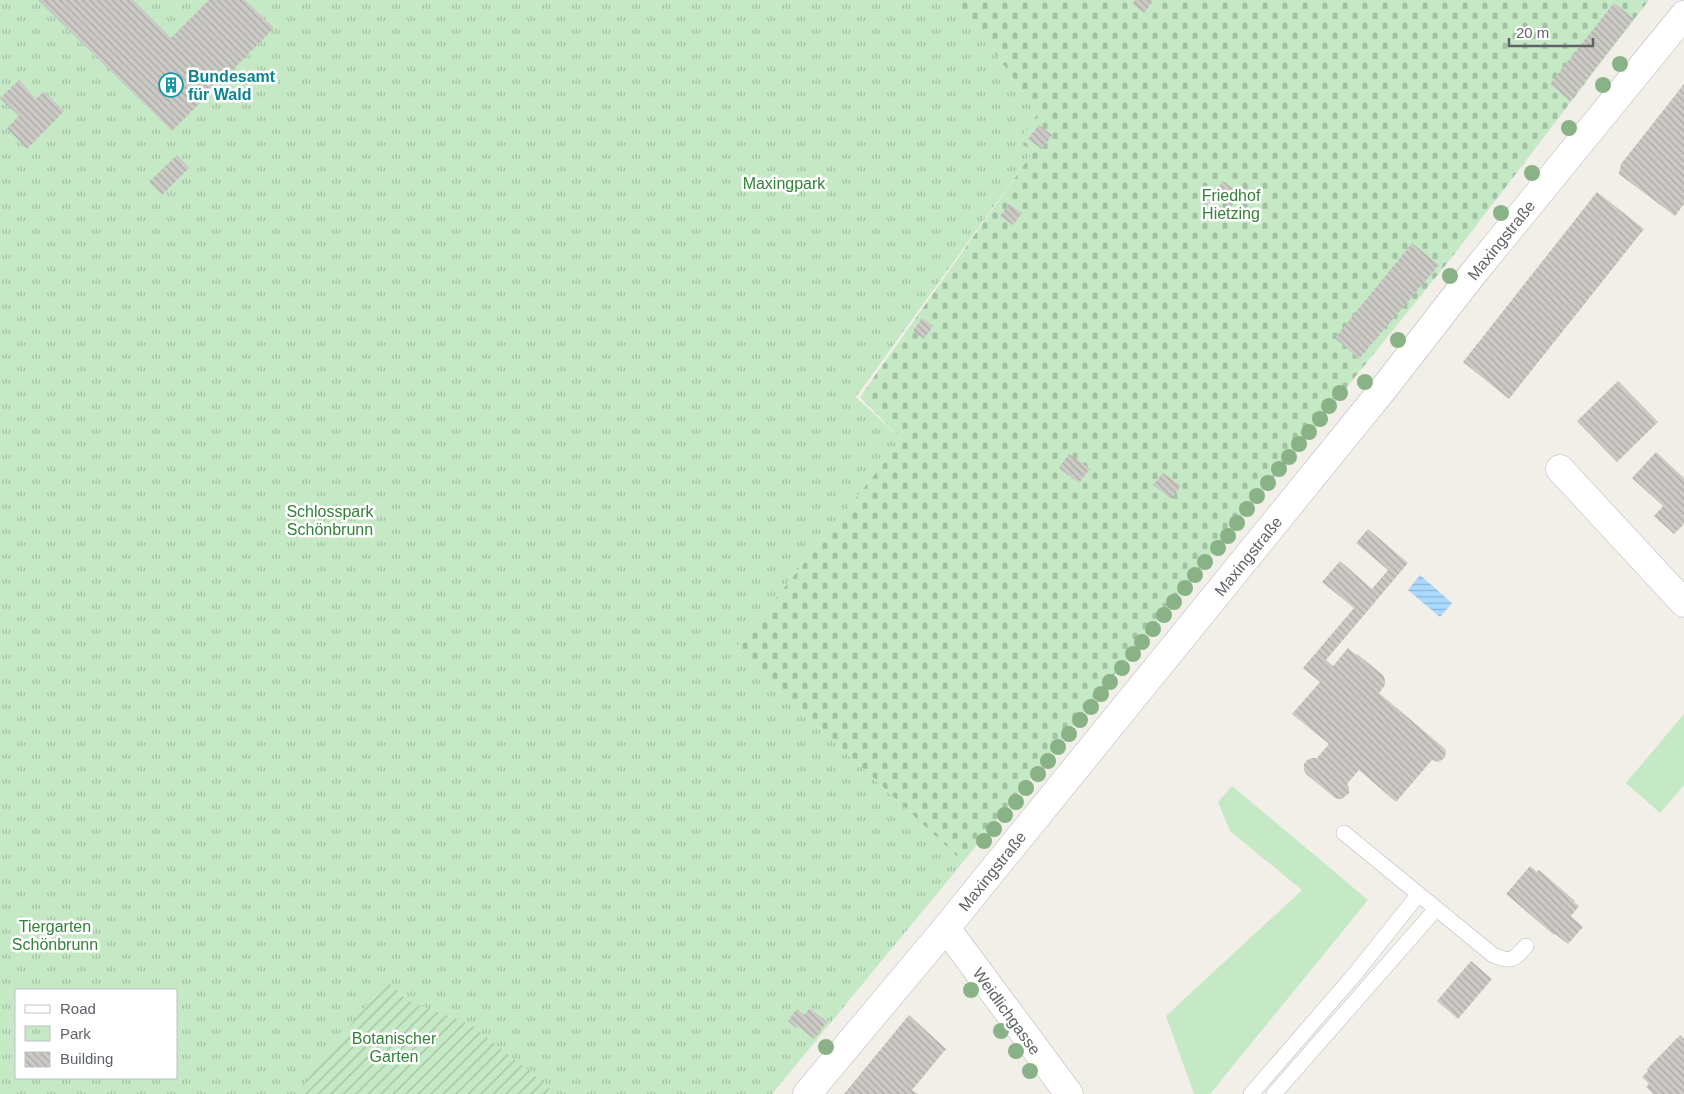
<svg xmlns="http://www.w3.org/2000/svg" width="1684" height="1094" font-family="Helvetica,sans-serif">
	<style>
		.grass { fill: #c5e8c5 }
		.cemetery { fill: url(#cemetery-stones) }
		.park { fill: url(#park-tufts); fill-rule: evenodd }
		.garden { fill: url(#garden-furrows) }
		.water { fill: url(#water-rules) }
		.building { fill: url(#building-back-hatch) }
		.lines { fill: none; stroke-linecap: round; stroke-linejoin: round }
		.service-casing { stroke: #b5b8bc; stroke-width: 16 }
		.minor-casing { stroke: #b5b8bc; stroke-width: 29 }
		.tertiary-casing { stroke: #b5b8bc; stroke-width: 29 }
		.service { stroke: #fff; stroke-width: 15 }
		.minor { stroke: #fff; stroke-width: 28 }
		.tertiary { stroke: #fff; stroke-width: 28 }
		.tree { fill: #89b387 }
		.labels { text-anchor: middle; stroke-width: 5; stroke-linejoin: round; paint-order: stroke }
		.culture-label { font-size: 16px; font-weight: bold; fill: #0d838f; stroke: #fff; text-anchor: start }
		.park-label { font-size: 16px; fill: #348238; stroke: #fff }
		.street-label { font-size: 16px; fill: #5f6368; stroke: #fff }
	</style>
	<defs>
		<pattern id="cemetery-stones" width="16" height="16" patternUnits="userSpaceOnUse" patternTransform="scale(1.25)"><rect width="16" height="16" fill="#c5e8c5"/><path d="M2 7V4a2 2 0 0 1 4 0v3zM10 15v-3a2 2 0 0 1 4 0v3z" fill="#a3c0a4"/></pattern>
		<pattern id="park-tufts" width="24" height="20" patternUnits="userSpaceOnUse" patternTransform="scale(1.25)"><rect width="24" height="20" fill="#c5e8c5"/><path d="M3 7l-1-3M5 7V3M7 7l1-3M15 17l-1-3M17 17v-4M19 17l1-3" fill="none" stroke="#a3c0a4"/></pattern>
		<pattern id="garden-furrows" width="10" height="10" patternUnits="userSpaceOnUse" patternTransform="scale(1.25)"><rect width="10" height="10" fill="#c5e8c5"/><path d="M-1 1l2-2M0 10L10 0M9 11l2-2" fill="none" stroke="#a3c0a4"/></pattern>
		<pattern id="water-rules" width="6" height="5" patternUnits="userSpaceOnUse" patternTransform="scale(1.25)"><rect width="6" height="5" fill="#aadaff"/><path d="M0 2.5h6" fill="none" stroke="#8eb4d2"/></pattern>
		<pattern id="building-back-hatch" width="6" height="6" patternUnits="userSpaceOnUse" patternTransform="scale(1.25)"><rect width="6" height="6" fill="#cccac5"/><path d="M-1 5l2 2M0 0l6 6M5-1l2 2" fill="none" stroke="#a9a8a4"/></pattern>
	</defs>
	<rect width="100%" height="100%" fill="#f1efe8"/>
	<path class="grass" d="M 1684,714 L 1684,785 L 1660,813 L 1626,783 Z
		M 1232,786 L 1368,900 L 1210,1094 L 1194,1094 L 1166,1016 L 1302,890 L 1230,831 L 1218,802 Z"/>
	<path class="cemetery" d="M 954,0 L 1649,0 L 1452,257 L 963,862 L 735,649 L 902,440 L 860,397 L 1033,152 L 1017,141 L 1039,112 Z"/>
	<path class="park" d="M 0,0 L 954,0 L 1039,112 L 1018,141 L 1033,152 L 856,397 L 902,440 L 735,649 L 963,862 L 772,1094 L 0,1094 ZM 16,990 L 176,990 L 176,1078 L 16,1078 Z"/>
	<path class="garden" d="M 386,980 L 408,1001 L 470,1024 L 549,1087 L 551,1094 L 296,1094 Z"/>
	<path class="water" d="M 1420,575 L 1452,603 L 1440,617 L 1408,590 Z"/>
	<path class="building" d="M 38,0 L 133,0 L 171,38 L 209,0 L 245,0 L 274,28 L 172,131 Z
		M 1135,0 L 1152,0 L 1153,1 L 1144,13 L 1132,4 Z
		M 1614,3 L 1634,19 L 1570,101 L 1550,84 Z
		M 19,80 L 36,99 L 44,91 L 64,111 L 27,149 L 7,128 L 19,116 L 0,98 Z
		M 1684,84 L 1684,204 L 1675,216 L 1619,174 L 1621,164 Z
		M 1039,125 L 1052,135 L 1042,149 L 1028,139 Z
		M 177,155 L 189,168 L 162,195 L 149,182 Z
		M 1223,181 L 1240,194 L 1231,207 L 1213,193 Z
		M 1597,192 L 1644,229 L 1509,399 L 1463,362 Z
		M 1009,204 L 1022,213 L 1013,225 L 1000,216 Z
		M 1412,243 L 1439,265 L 1359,359 L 1335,338 Z
		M 922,318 L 933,326 L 924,339 L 913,331 Z
		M 1618,381 L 1658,422 L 1617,462 L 1577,421 Z
		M 1656,452 L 1684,478 L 1684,524 L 1674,534 L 1654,516 L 1663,506 L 1632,478 Z
		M 1069,454 L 1090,469 L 1079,483 L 1059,468 Z
		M 1163,473 L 1181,486 L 1171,499 L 1153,485 Z
		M 1368,529 L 1408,563 L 1326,660 L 1333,666 L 1348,648 L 1356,655 L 1357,654 L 1383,675 L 1385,680 L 1385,685 L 1379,693 L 1444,748 L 1446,751 L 1445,757 L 1442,760 L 1438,762 L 1432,760 L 1396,802 L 1359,770 L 1347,784 L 1349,788 L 1349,793 L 1342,799 L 1339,799 L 1335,798 L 1306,774 L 1304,770 L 1304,764 L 1307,760 L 1312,758 L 1317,758 L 1329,744 L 1292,714 L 1320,682 L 1303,668 L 1354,608 L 1322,582 L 1340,561 L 1372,589 L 1388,570 L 1356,543 Z
		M 1530,866 L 1537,872 L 1539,870 L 1575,901 L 1574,902 L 1579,906 L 1571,916 L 1583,927 L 1568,944 L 1555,934 L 1554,935 L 1506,894 Z
		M 1471,961 L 1492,979 L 1458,1019 L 1437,1001 Z
		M 810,1008 L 827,1022 L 814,1039 L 798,1026 L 796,1028 L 788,1021 L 797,1009 L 804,1015 Z
		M 909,1015 L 946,1049 L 912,1090 L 918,1094 L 844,1094 Z
		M 1680,1035 L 1684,1039 L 1684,1094 L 1653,1094 L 1646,1087 L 1649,1084 L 1642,1077 L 1648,1071 L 1647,1069 Z"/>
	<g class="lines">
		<g class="service-casing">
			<path id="service" d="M 1344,833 L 1493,955 C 1511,963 1514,960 1526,946
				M 1251,1094 L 1355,974 L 1418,895
				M 1274,1094 L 1436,909"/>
		</g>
		<g class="minor-casing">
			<path id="minor" d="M 1560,469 L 1684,603
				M 946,928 L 1069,1094"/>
		</g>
		<g class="tertiary-casing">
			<path id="tertiary" d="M 807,1094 L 946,928 L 1385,387 L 1472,275 L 1684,15"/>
		</g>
		<use href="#service" class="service"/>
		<use href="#minor" class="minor"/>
		<use href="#tertiary" class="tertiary"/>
	</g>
	<g class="tree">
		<circle cx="1620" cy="64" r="8"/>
		<circle cx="1603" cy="85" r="8"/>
		<circle cx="1569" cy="128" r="8"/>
		<circle cx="1532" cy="173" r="8"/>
		<circle cx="1501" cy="213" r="8"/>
		<circle cx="1450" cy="276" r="8"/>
		<circle cx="1398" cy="340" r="8"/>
		<circle cx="1365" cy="382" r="8"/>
		<circle cx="1340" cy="393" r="8"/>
		<circle cx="1329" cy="406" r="8"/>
		<circle cx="1320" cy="419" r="8"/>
		<circle cx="1309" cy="432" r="8"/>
		<circle cx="1299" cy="444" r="8"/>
		<circle cx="1289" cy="457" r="8"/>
		<circle cx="1279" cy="469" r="8"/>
		<circle cx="1268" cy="483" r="8"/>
		<circle cx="1257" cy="496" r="8"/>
		<circle cx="1247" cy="509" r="8"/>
		<circle cx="1237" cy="523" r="8"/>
		<circle cx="1228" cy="536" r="8"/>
		<circle cx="1218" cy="548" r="8"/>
		<circle cx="1205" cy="562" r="8"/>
		<circle cx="1195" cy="575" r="8"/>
		<circle cx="1185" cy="588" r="8"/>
		<circle cx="1174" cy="602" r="8"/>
		<circle cx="1164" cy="615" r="8"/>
		<circle cx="1153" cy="629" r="8"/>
		<circle cx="1142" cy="642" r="8"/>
		<circle cx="1133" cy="654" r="8"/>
		<circle cx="1122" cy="668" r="8"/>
		<circle cx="1110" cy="682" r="8"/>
		<circle cx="1101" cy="694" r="8"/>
		<circle cx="1091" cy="707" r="8"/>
		<circle cx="1080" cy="720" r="8"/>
		<circle cx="1069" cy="734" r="8"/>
		<circle cx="1058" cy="747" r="8"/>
		<circle cx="1048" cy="761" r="8"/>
		<circle cx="1038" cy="774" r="8"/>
		<circle cx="1026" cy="788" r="8"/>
		<circle cx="1016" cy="802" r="8"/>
		<circle cx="1005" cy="815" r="8"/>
		<circle cx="994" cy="829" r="8"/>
		<circle cx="984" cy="841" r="8"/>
		<circle cx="971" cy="990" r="8"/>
		<circle cx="1001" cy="1031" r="8"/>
		<circle cx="826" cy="1047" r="8"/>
		<circle cx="1016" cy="1051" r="8"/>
		<circle cx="1030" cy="1071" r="8"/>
	</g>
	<defs>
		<g id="building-ring" transform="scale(1.25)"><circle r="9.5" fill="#fff" stroke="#0f9aa8" stroke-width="1.5"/><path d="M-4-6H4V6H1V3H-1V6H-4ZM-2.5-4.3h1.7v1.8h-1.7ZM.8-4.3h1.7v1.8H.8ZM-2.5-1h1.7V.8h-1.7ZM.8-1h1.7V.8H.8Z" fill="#0f9aa8"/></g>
	</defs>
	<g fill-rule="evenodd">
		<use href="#building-ring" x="171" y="85"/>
	</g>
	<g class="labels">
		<g class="culture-label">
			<text x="188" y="82">Bundesamt<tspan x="188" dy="18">für Wald</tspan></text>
		</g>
		<g class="park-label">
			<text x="784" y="189">Maxingpark</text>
			<text x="1231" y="201">Friedhof<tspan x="1231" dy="18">Hietzing</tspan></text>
			<text x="330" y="517">Schlosspark<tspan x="330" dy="18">Schönbrunn</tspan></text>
			<text x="55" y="932">Tiergarten<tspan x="55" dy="18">Schönbrunn</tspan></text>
			<text x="394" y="1044">Botanischer<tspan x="394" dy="18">Garten</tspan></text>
		</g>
		<g class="street-label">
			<text transform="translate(1501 240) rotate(-51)" y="6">Maxingstraße</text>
			<text transform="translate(1248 556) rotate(-51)" y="6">Maxingstraße</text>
			<text transform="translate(992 871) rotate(-51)" y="6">Maxingstraße</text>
			<text transform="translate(1007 1011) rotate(54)" y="6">Weidlichgasse</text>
		</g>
	</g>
	<rect x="15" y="989" width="162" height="90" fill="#ffffff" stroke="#bfc1c3"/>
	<rect x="25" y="1005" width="25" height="8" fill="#ffffff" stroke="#bfc1c3"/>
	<text x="60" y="1014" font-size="15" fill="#5f6368">Road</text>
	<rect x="25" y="1026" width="25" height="15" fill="url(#park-tufts)" stroke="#bfc1c3"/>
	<text x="60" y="1039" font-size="15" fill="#5f6368">Park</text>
	<rect x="25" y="1052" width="25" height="15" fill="url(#building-back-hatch)" stroke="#bfc1c3"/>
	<text x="60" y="1064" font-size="15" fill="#5f6368">Building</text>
	<path d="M1509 38v8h84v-8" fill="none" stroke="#5f6368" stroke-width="2.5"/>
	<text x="1516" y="38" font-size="15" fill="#5f6368" stroke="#ffffff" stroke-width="4" paint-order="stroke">20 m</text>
</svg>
